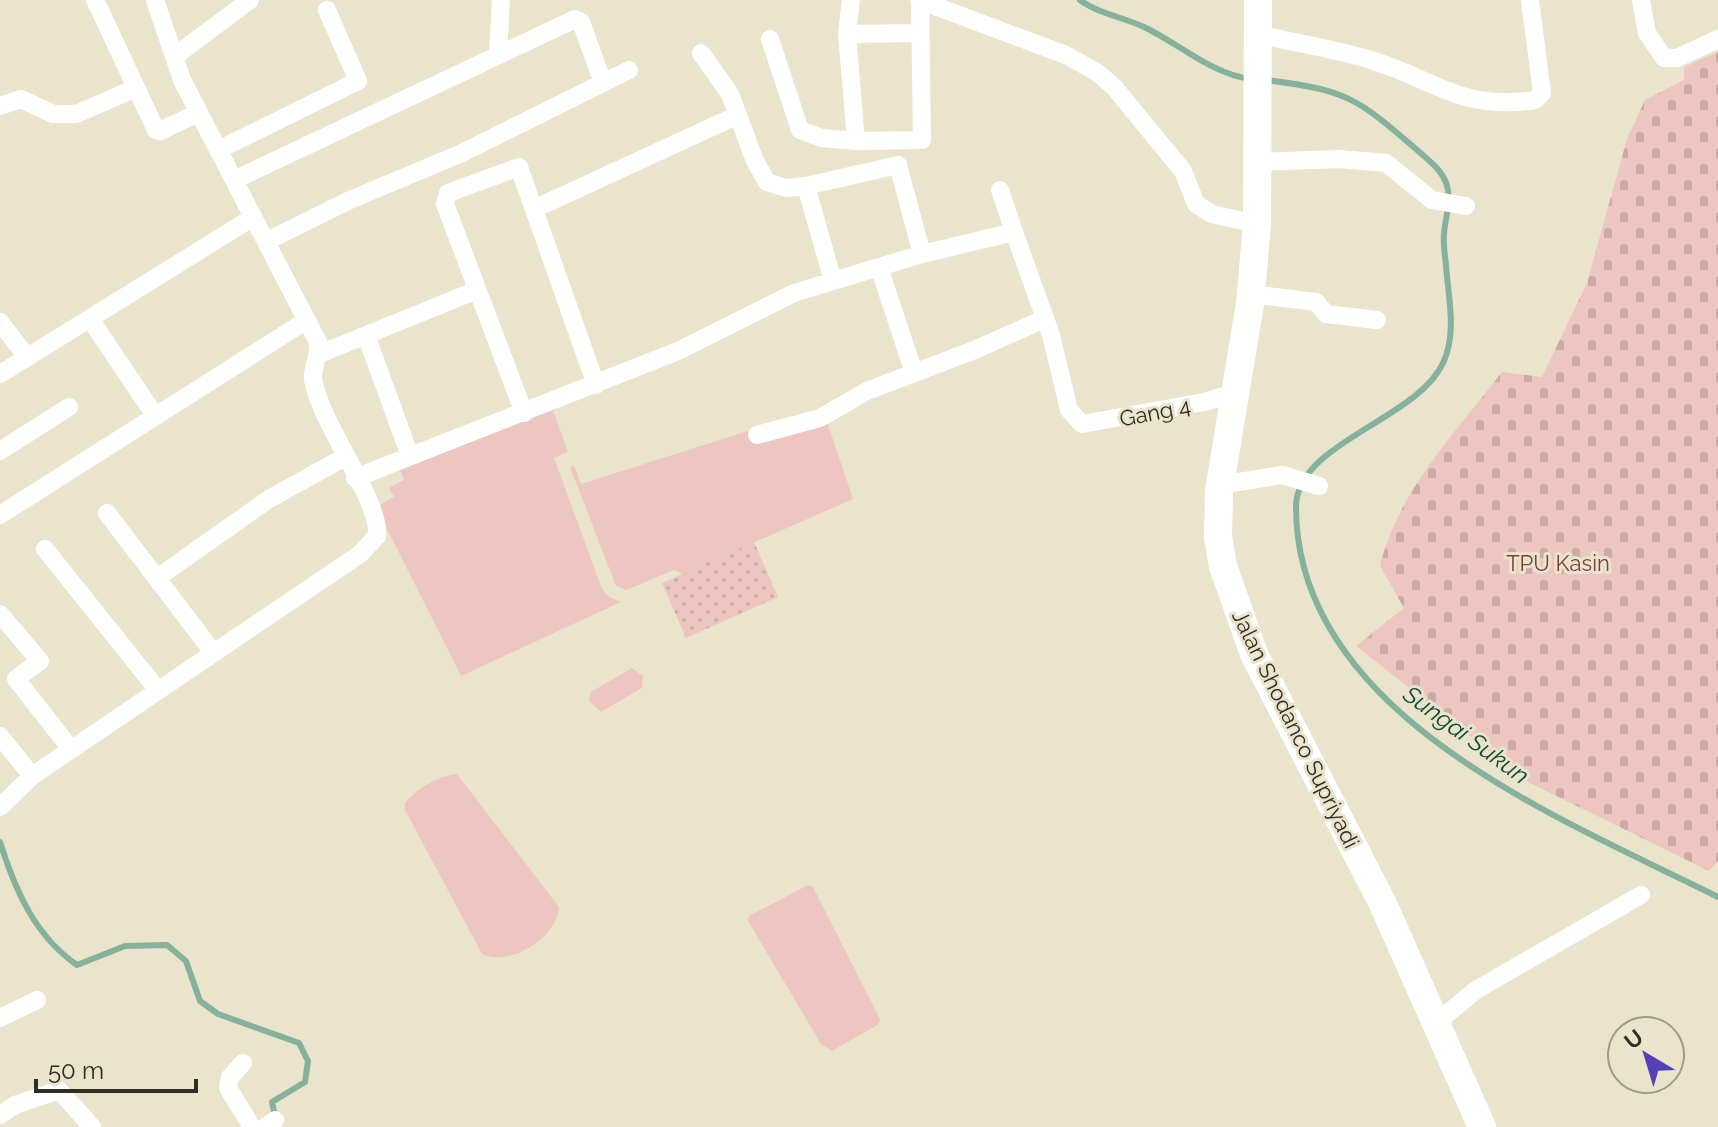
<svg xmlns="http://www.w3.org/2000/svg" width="1718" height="1127" font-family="Raleway,sans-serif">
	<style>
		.grass { fill: #eec6c1 }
		.cemetery { fill: url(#cemetery-stones) }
		.park { fill: url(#park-dots) }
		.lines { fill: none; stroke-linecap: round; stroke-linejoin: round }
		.stream { stroke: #86b19b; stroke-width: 6 }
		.street { stroke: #fff; stroke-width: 18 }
		.primary { stroke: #fff; stroke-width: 28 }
		.labels { text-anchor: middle; stroke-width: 6; stroke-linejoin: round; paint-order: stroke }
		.street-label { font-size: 22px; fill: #2f2d24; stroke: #eae4cc }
		.park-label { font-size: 22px; fill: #7b3e38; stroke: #eae4cc }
		.water-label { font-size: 24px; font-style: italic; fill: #134a34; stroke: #eae4cc }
	</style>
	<defs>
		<pattern id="cemetery-stones" width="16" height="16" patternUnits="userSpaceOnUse" patternTransform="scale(2)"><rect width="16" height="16" fill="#eec6c1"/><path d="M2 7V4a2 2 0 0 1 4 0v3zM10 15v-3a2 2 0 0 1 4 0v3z" fill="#ccaaa6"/></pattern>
		<pattern id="park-dots" width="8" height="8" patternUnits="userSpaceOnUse" patternTransform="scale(2)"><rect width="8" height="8" fill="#eec6c1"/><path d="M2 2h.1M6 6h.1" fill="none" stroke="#ccaaa6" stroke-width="1.8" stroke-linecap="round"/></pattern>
	</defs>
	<rect width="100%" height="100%" fill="#eae4cc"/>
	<path class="grass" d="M 552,407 L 568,452 L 554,458 L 602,589 L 609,597 L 621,602 L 461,676 L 376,507 L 394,497 L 389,488 L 404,480 L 398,465 Z
		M 826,419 L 853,499 L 682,574 L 674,570 L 626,590 L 616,586 L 570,467 L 574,466 L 581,484 L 748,431 L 750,440 Z
		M 632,668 L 643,676 L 642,688 L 601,712 L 589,701 L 591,692 Z
		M 457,774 L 559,907 C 558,937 509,968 482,954 L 405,810 L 405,803 C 417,788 438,776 457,774 Z
		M 808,885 L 813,887 L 880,1019 L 879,1024 L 832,1051 L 821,1044 L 748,921 L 749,916 Z"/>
	<path class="cemetery" d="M 1718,52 L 1718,861 L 1709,871 L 1528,782 L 1356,646 L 1404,608 L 1380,566 C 1398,491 1456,432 1502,372 L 1542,377 L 1587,283 L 1627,139 L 1645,100 L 1684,80 L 1684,67 Z"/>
	<path class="park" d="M 754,542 L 778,597 L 686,638 L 662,583 Z"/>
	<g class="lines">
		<path class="stream" d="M 1080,0 C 1099,14 1123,17 1144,27 C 1178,43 1212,74 1250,79
			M 1265,80 C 1345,90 1355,96 1416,149 C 1427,159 1443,170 1447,186 C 1452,201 1445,218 1444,234 C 1443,244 1445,255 1446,265 C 1448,297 1457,330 1444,361 C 1419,420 1296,442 1296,507 C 1296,716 1563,819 1718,897
			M 0,842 C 15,890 35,936 77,965 L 125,946 L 167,945 L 186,961 L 200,1001 L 218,1014 L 299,1043 L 308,1061 L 305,1082 L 272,1102 L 275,1116"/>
		<path class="street" d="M 95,0 L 156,130 L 160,131 L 198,113
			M 919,0 L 1066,55 L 1098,73 L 1114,87 L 1183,171 L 1196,204 L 1212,214 L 1257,224
			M 1641,0 L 1647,33 L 1664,58 L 1677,58 L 1718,39
			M 847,34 L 920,33
			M 1258,34 C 1295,43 1334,49 1371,60 C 1436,80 1460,111 1535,100 L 1542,93 L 1530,0
			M 770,39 L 800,130 L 822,138 L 856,141 L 847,34 L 851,0
			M 701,53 L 730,94 L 755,161 L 767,182 L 786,188 L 806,186 L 833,281
			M 498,54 L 501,0
			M 175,56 L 250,0
			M 0,106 L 21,99 L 53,114 L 76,114 L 134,89
			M 856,141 L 922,140 L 920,0
			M 218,150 L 358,81 L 327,10
			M 1258,162 L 1339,159 L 1386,163 L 1432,200 L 1466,206
			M 234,180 L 575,19 L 581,22 L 603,83
			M 806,186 L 898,165 L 922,254
			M 1000,190 L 1014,232
			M 534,209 L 738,115
			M 267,241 L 350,200 L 462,153 L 629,70
			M 879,267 L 914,373
			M 1251,294 L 1316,302 L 1326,314 L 1377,320
			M 90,319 L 154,414
			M 0,322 L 27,357
			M 366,335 L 410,456
			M 317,355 L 477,290
			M 0,374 L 252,218
			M 524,413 L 445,204 L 448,193 L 519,167 L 596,385
			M 757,435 L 820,418 L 867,391 L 977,349 L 1044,319
			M 0,451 L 69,407
			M 355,478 L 678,351 L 794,293 L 922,254 L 1014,232 L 1051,335 L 1069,410 L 1082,424 L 1204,402 L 1235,393
			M 1220,485 L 1282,475 L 1319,486
			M 107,513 L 213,652
			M 0,515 L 307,320
			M 45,549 L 157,689
			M 157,578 L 269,499 L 345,457
			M 0,614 L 40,661 L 16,679 L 70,748
			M 0,736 L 32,776
			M 0,807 L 32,776 L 360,554 L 377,536 C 381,501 320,424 313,379 C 312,366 320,355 318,342 L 182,80 L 155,0
			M 0,1018 L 37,1000
			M 1435,1024 L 1476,990 L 1641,895
			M 243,1063 L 230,1077 L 228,1088 L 252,1127
			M 0,1115 L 15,1105 L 59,1090 L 92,1127
			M 265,1127 L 275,1120"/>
		<path class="primary" d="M 1258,0 L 1257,224 L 1250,304 L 1219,491 L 1218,537 L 1223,566 L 1254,654 L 1383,904 L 1482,1127"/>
	</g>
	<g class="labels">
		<g class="street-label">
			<text transform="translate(1155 412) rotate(-11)" y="8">Gang 4</text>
			<text transform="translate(1296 729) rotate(64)" y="8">Jalan Shodanco Supriyadi</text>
		</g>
		<g class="park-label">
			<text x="1558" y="571">TPU Kasin</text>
		</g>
		<g class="water-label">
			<text transform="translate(1466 735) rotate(36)" y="8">Sungai Sukun</text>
		</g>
	</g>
	<g transform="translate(1646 1055) rotate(322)"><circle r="38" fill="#eae4cc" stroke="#9f9b89" stroke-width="2"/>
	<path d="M0-6L14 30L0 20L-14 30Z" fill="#5440b8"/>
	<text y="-12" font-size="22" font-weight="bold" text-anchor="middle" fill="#2f2d24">U</text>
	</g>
	<path d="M36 1079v12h160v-12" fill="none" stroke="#2f2d24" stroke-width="4"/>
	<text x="48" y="1079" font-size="24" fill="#2f2d24" stroke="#eae4cc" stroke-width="6" paint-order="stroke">50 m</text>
</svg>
